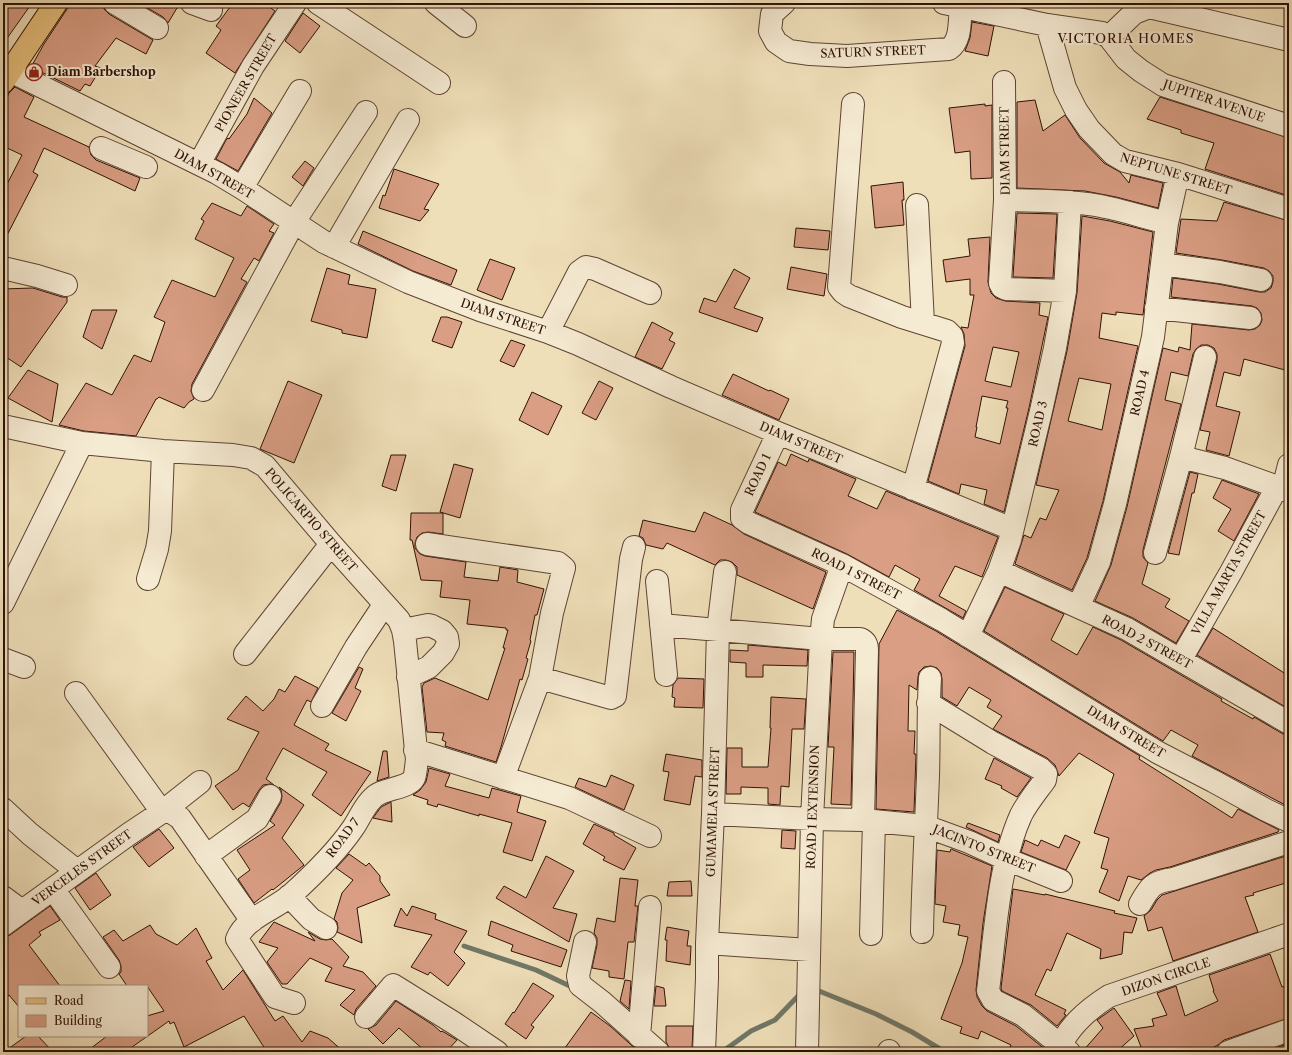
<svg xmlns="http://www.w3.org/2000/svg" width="1292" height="1055" font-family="'Libre Caslon Text',serif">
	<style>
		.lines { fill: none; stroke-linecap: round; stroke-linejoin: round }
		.stream { stroke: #707867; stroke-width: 5 }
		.building { fill: #d99e84; stroke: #2f1105; fill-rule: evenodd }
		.minor-casing { stroke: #5f4432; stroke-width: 24 }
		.major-casing { stroke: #2f1105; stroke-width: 24 }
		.minor { stroke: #f5ead2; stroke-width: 22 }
		.major { stroke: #e8c07c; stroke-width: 22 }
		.labels { text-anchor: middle; stroke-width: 4; stroke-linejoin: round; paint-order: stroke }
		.street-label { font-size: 12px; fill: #2f1105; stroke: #f5ead2 }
		.poi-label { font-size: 12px; font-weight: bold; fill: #2f1105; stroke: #f5ead2; text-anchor: start }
		.neighbourhood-label { font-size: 13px; letter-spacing: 1px; fill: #2f1105; stroke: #f5ead2 }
	</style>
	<rect width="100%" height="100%" fill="#efdfb9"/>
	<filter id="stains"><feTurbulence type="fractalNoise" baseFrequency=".005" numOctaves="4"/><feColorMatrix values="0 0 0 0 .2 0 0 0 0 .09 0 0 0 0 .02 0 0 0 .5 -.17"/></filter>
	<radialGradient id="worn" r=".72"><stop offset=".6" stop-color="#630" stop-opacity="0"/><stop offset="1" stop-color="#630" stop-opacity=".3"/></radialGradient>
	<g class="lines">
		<path class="stream" d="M 464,946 L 536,970 L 574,988
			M 814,989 L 876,1014 L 912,1032 L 945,1052
			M 722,1052 L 751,1031 L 775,1020 L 801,993"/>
	</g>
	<path class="building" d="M 3,3 L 32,3 L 3,44 Z
		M 71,3 L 103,3 L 104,9 L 109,14 L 153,40 L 146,54 L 116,38 L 95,66 L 101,68 L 90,86 L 85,84 L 80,91 L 31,67 L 44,44 Z
		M 139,3 L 180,3 L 168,23 L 163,17 Z
		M 233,3 L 264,3 L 275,11 L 235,73 L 206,53 L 221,30 L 216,26 Z
		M 303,13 L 320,26 L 300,53 L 285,41 Z
		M 972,22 L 994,26 L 988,56 L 965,51 L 970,38 Z
		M 15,87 L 34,97 L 24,117 L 89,147 L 91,155 L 96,160 L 140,178 L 135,191 L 44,148 L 33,172 L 38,175 L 3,243 L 3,192 L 22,155 L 3,146 L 3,106 L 9,93 Z
		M 1160,97 L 1289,138 L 1289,196 L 1205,169 L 1214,143 L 1181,133 L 1181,130 L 1147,119 Z
		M 254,98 L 272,113 L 238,171 L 216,159 L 226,140 L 228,138 L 229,139 L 247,114 Z
		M 1035,100 L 1043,131 L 1065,115 L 1080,138 L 1104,163 L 1120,172 L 1129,183 L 1131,175 L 1163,183 L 1158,208 L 1116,197 L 1085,191 L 1017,188 L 1017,102 Z
		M 985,104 L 985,106 L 992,105 L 992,178 L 971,179 L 970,151 L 955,153 L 949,108 Z
		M 305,161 L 314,168 L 303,186 L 292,177 Z
		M 394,169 L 439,184 L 424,209 L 429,210 L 420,221 L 379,208 L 383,195 L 385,196 Z
		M 903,182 L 904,200 L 902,200 L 904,225 L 875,228 L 871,186 Z
		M 1224,202 L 1289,221 L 1289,354 L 1285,370 L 1244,359 L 1240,376 L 1224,372 L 1216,406 L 1240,412 L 1229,456 L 1206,450 L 1210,432 L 1200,430 L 1217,360 L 1217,354 L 1214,348 L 1208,345 L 1201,345 L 1196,349 L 1193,354 L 1188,376 L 1171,372 L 1165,400 L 1181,404 L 1143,550 L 1143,557 L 1148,563 L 1142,584 L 1170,599 L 1165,607 L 1189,621 L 1176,643 L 1133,618 L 1095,601 L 1111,565 L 1127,507 L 1163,348 L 1178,352 L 1179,347 L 1190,350 L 1192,324 L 1249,330 L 1255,329 L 1260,325 L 1262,320 L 1261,313 L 1257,308 L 1252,306 L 1171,297 L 1173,278 L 1218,284 L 1259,292 L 1265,292 L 1271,288 L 1273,282 L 1273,276 L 1269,271 L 1264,268 L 1222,260 L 1176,253 L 1181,219 L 1217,221 Z
		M 212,203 L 241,216 L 247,206 L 274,224 L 269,231 L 274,233 L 259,261 L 254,258 L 241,279 L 247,282 L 192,384 L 191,391 L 194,399 L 189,402 L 184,408 L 159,397 L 157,399 L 156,399 L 136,436 L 84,431 L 59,425 L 86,383 L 112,395 L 134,355 L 151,362 L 165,322 L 154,317 L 172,280 L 215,297 L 234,258 L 195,239 L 204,221 L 201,219 Z
		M 1017,213 L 1057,214 L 1053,278 L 1013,277 Z
		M 1082,216 L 1110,221 L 1153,232 L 1143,315 L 1116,312 L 1116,315 L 1102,313 L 1099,338 L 1138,346 L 1103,501 L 1087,558 L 1072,590 L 1015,564 L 1024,535 L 1031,538 L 1040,518 L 1046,520 L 1059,490 L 1036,485 L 1067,351 L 1077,293 ZM 1079,378 L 1111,384 L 1102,430 L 1068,421 Z
		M 796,228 L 830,231 L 828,250 L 794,247 Z
		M 363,231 L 457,270 L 451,285 L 413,271 L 358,244 Z
		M 990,237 L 988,282 L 991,293 L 996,298 L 1005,301 L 1040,303 L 1039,315 L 1048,317 L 1029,408 L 1004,512 L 984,504 L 987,490 L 961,484 L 959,494 L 928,481 L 965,346 L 964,334 L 961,327 L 968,328 L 974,295 L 970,295 L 970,279 L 946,282 L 943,260 L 970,256 L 968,239 ZM 993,347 L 1019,352 L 1011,387 L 985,381 ZM 982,396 L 1008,401 L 1006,408 L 1008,408 L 1000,444 L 975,437 L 977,427 L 976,427 Z
		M 490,259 L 515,268 L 502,300 L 477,290 Z
		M 791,267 L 827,274 L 824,296 L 787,289 Z
		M 327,268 L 350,275 L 348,284 L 376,289 L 367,338 L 342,333 L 342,330 L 311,321 Z
		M 734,269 L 750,278 L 734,308 L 763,318 L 757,332 L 699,312 L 704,298 L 716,302 Z
		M 33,288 L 62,297 L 67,297 L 67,302 L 21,367 L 3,355 L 3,289 Z
		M 92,310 L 117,310 L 102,349 L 83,337 Z
		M 441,317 L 447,317 L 462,322 L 452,348 L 432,341 Z
		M 652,322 L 673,333 L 669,340 L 675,343 L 662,369 L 635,357 Z
		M 511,340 L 525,345 L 514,367 L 500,361 Z
		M 28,370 L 58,384 L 52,422 L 8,398 Z
		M 733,374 L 769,391 L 770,390 L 789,399 L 779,420 L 722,395 Z
		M 288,381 L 322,395 L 294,463 L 260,449 Z
		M 599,381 L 613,388 L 596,420 L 582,413 Z
		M 532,392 L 562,406 L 548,435 L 519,420 Z
		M 791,454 L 808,462 L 809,459 L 856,479 L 848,496 L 877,509 L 886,491 L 998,537 L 982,577 L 955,566 L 939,596 L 966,611 L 963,618 L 914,590 L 920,579 L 895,565 L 889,577 L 847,554 L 755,512 L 778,462 L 786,466 Z
		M 391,455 L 406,455 L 396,491 L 382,486 Z
		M 454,464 L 473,469 L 460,518 L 440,512 Z
		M 1190,472 L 1198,474 L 1194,493 L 1192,493 L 1179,555 L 1168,553 Z
		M 1222,480 L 1259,494 L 1234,541 L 1218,531 L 1231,509 L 1213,498 Z
		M 704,512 L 732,525 L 744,534 L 826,572 L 813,609 L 737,575 L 737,567 L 732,562 L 726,560 L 720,560 L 715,565 L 667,543 L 663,549 L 646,545 L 643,538 L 639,536 L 643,520 L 695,532 Z
		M 411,513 L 443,513 L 443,534 L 428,532 L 422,533 L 417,537 L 415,543 L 415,548 L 420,554 L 425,556 L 466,562 L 464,577 L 498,581 L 500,567 L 518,570 L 517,582 L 544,589 L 537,615 L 535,615 L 530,640 L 531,641 L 526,658 L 528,659 L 522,680 L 520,679 L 501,747 L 496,762 L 445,746 L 446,742 L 442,740 L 444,733 L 427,732 L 422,687 L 424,683 L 435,678 L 488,700 L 505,648 L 503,648 L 508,630 L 506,630 L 506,628 L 467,624 L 470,600 L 440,597 L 442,581 L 421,580 L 412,540 L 410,540 Z
		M 1005,587 L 1064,614 L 1051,640 L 1077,655 L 1093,627 L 1121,640 L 1222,699 L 1221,701 L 1253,719 L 1254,717 L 1283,734 L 1289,735 L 1289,807 L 1192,756 L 1198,745 L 1171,730 L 1163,741 L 984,631 Z
		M 897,610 L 936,631 L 1140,756 L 1139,759 L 1232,818 L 1238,809 L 1279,830 L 1278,832 L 1170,867 L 1156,870 L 1150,873 L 1141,880 L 1128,876 L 1119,901 L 1099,892 L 1108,870 L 1101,868 L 1109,838 L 1094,833 L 1114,774 L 1079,753 L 1059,776 L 1055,765 L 1047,758 L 993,729 L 1002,716 L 987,707 L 991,700 L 969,687 L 957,706 L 942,697 L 942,679 L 941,673 L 937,668 L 931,666 L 924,667 L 919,672 L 918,677 L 917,690 L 909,685 L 908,731 L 915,731 L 914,754 L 916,754 L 914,812 L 876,809 L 879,644 Z
		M 1213,628 L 1289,676 L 1289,709 L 1197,655 Z
		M 748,645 L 808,650 L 807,666 L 763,665 L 763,677 L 746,677 L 746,663 L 730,662 L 730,650 L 748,651 Z
		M 833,652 L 854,652 L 851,805 L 831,804 L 834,747 L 828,747 Z
		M 359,667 L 363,669 L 355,688 L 361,691 L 346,721 L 332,713 Z
		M 295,676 L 318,688 L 311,702 L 307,700 L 294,725 L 329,744 L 325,750 L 371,772 L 341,816 L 312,795 L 327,772 L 283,748 L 266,779 L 274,785 L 270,784 L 263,785 L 259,790 L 249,807 L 243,803 L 233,810 L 215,786 L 238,770 L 259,732 L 227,719 L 246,696 L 263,711 L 274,699 L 279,689 L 285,692 Z
		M 678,678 L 704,679 L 703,708 L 674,707 L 675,698 L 672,697 L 673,685 Z
		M 771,697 L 806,699 L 804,729 L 792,729 L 789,787 L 781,786 L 780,805 L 768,804 L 768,788 L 741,787 L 741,794 L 726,794 L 727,748 L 742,748 L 742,767 L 768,767 L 771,728 L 770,728 Z
		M 383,751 L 387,751 L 389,777 L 377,781 Z
		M 666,754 L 702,760 L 702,777 L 695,776 L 690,805 L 664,800 L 669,772 L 663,771 Z
		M 994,758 L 1031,778 L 1017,797 L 1001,788 L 1002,786 L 985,779 Z
		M 429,768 L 450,774 L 445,786 L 489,798 L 492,788 L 521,796 L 517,812 L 546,821 L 532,861 L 503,852 L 512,823 L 479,814 L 479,816 L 438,804 L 437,807 L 427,804 L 428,800 L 413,795 L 420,790 L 426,782 Z
		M 611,775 L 634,785 L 624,810 L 575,787 L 579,778 L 606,787 Z
		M 279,787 L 304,805 L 282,838 L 304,865 L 273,890 L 272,889 L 254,903 L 238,879 L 250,870 L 237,850 L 275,825 L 270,821 L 281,802 L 282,796 L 281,790 Z
		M 391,802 L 392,822 L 373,818 L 381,807 Z
		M 968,823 L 1000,835 L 998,842 L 966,827 Z
		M 594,824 L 614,833 L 614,835 L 636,848 L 624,870 L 603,860 L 605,857 L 583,844 Z
		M 159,829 L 174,848 L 149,867 L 133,847 Z
		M 782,830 L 796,831 L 795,849 L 781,848 Z
		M 1065,835 L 1080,842 L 1066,870 L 1021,852 L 1025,840 L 1038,846 L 1041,840 L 1059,848 Z
		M 951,849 L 992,866 L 983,923 L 976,990 L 977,997 L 982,1006 L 987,1011 L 1016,1026 L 1046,1050 L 1046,1052 L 1008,1052 L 1011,1045 L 981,1031 L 978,1039 L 960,1033 L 962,1027 L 941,1019 L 962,963 L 968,937 L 958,935 L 960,925 L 943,922 L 946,906 L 935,904 L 937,850 L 950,852 Z
		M 349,854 L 366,866 L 369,863 L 380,876 L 380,881 L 390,895 L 357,908 L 362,943 L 337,932 L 338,928 L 337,922 L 334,919 L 342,893 L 353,880 L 336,868 Z
		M 1289,855 L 1289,882 L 1253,893 L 1254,895 L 1245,897 L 1258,932 L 1173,961 L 1162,927 L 1148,931 L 1144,916 L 1151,910 L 1157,900 L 1162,895 Z
		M 546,856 L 574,871 L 553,908 L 577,914 L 569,942 L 496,898 L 504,886 L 526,898 Z
		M 96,873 L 111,895 L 90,910 L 75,888 Z
		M 620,878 L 638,880 L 635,906 L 638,906 L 634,942 L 628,942 L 624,979 L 609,977 L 609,971 L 592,968 L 597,945 L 597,938 L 594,933 L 597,918 L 615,922 Z
		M 691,881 L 692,896 L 667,896 L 669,882 Z
		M 1013,889 L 1045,895 L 1045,894 L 1115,911 L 1114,913 L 1137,918 L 1132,933 L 1124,932 L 1122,954 L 1100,959 L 1101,949 L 1067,933 L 1051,971 L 1047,969 L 1035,995 L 1066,1010 L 1064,1014 L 1066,1015 L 1057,1026 L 1031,1005 L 1002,991 L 1001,988 Z
		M 50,906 L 60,920 L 39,932 L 41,935 L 29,945 L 60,986 L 19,986 L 19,1007 L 9,995 L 3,1002 L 3,938 L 10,935 Z
		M 412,906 L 436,914 L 435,919 L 467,931 L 454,952 L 465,963 L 448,986 L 430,972 L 428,975 L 411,967 L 432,935 L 394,926 L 401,908 L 407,916 Z
		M 491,921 L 567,950 L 561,967 L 511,951 L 513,945 L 488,935 Z
		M 274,922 L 315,941 L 308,932 L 320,939 L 326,940 L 332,939 L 349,957 L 343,966 L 363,972 L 376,986 L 356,1009 L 354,1015 L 340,1005 L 355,990 L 325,981 L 332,968 L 310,958 L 287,984 L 282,984 L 267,962 L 278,948 L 259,942 Z
		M 150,925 L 156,934 L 177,945 L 196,928 L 212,958 L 206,961 L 223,990 L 243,970 L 275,1021 L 283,1016 L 302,1042 L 310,1031 L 328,1038 L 344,1052 L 267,1052 L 244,1016 L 184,1047 L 174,1022 L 170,1024 L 169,1021 L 125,1052 L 86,1052 L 107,1036 L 147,1036 L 147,1016 L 164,1011 L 147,986 L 127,986 L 119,974 L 121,972 L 121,966 L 119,960 L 103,937 L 114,930 L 123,941 Z
		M 667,927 L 689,931 L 687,946 L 691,946 L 690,965 L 666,961 L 667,940 L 665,940 Z
		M 1270,954 L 1282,987 L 1289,985 L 1289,1018 L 1224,1040 L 1218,1045 L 1204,1052 L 1143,1052 L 1134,1029 L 1154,1026 L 1152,1019 L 1167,1015 L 1157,993 L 1176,986 L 1185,1016 L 1218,1001 L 1213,991 L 1214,991 L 1209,975 Z
		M 625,980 L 631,981 L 629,1009 L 620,1001 Z
		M 533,983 L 554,996 L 531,1025 L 534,1027 L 526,1039 L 505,1024 L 513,1012 L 514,1013 Z
		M 656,986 L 664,988 L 666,1006 L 654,1006 Z
		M 396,1001 L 433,1025 L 441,1032 L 442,1031 L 457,1040 L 446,1052 L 426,1052 L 399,1028 L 383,1044 L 368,1029 L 376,1025 Z
		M 1114,1008 L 1134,1036 L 1116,1052 L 1082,1052 L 1103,1028 L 1097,1020 Z
		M 591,1012 L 610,1026 L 639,1052 L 562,1052 Z
		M 666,1026 L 693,1026 L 692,1049 L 670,1049 L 666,1042 Z
		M 26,1036 L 38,1036 L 53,1052 L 4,1052 Z
		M 1289,1043 L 1289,1052 L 1272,1052 L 1271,1050 Z"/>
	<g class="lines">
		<g class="minor-casing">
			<path id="minor" d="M 115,3 L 157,28
				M 192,3 L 211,10
				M 318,3 L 439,83
				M 436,3 L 465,26
				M 784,3 L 772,14 L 770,31 L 776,42 L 789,51 L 810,54 L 847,56 L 949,49 C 962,40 959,20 961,6
				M 944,3 L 1047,25 L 1102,33 L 1109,37 L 1126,59 L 1141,71 L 1163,85 L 1289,126
				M 1047,25 L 1065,88 L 1076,110 L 1089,129 L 1113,154 L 1125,161 L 1178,174 L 1289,209
				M 1109,37 L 1134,13 L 1149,7 L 1289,40
				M 10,71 L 217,173 L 242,188 L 324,242 L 408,282 L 480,310 L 548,332 L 578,344 L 671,387 L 778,433 L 1012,529
				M 1004,82 L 1005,200 L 1000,283 L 1002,287 L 1006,289 L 1065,291
				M 853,104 L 839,287 L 843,292 L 849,296 L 902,317 L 947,331 L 952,336 L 953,343 L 913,489
				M 101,148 L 146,167
				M 199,164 L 253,66 L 295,3
				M 242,188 L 300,91
				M 1005,200 C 1035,201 1065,200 1095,205 C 1119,209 1143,217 1167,223
				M 917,205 L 923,323
				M 334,247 L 408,120
				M 1162,264 L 1220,272 L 1261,280
				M 3,268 L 37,276 L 66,285
				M 1156,308 L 1250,318
				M 548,332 L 579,272 L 586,267 L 595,269 L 650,293
				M 203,390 L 294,222 L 366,112
				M 3,426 L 82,443 L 163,451 L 233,455 L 251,458 L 265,466 L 331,544 L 399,620 L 403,630 L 405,641 L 417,760 C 416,765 416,773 414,778 C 408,789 382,788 373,798 C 364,806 360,818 353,828 C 336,853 313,875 291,895 C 274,910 246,917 237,939 L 275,997 L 294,1003
				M 778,433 L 742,510 L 742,518 L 749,523 L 842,565 L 942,620 L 1157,752 L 1213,781 L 1266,810 L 1289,821
				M 1181,457 L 1225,468 L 1289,491
				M 1283,489 L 1289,465
				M 427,544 L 558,563 L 564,568 L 552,613 L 540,678 L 503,778
				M 1155,553 L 1181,457 L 1205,357
				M 999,571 L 1127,629 L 1289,723
				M 148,579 L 157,549 L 160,531 L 163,451
				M 657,581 L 666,675
				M 3,603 L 82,443
				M 1078,607 L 1099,562 L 1115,504 L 1135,416 L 1153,337 L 1167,223 L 1178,174
				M 661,625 L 821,639 L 860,639 C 865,641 867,644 867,650 L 863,820
				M 403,630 L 428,625 L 432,626 L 442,631 L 447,637 L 448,644 L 443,653 L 429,667 L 408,677
				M 968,636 L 999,571 L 1010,540 L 1041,411 L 1055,348 L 1065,291 L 1070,202
				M 245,654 L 331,544
				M 3,659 L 24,667
				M 1181,659 L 1231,572 L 1277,487
				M 540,678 L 611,698 L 615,696 L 631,559 L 634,547
				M 76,693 L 162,812
				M 928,703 L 993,743 L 1041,769 L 1046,774 L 1045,780 C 1037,791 1027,803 1021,815 C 998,866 995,936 988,991 L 993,1000 L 1023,1015 L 1069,1052
				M 322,706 L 356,647 L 384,605
				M 415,750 L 569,798 L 650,836
				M 3,809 L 30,834 L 77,871
				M 162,812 L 171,812 L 180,818 L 252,921
				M 713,814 L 812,819 L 863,820 L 925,826 L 969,842 L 1006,859 L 1061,881
				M 206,856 L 257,819 L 270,796
				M 53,889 L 109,967
				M 289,896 L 311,919 L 326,928
				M 3,897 L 22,911
				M 1140,904 C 1150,886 1153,882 1173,879 L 1289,842
				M 3,925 L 129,834 L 162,812 L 200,782
				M 922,932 C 923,880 926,828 928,776 C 929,743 928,710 930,678
				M 871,934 L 874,821
				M 585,942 L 578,976 L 580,985 L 602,1002 L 658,1052
				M 707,943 L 809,950
				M 366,1017 L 393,985 L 454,1023 L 497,1052
				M 639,1036 L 650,907
				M 704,1052 L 707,978 L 707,943 L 713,814 L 718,630 L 725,572
				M 807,1052 L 812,819 L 821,639 L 823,619 L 842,565
				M 889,1052 L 889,1051
				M 1058,1052 C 1067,1027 1087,1010 1109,996 L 1289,934
				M 1228,1052 L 1289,1030"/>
		</g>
		<g class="major-casing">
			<path id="major" d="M 3,82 L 56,3"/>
		</g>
		<use href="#minor" class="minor"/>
		<use href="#major" class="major"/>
	</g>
	<defs>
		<g id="shop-ring" transform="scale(0.9)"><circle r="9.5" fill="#f5ead2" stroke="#8f2418" stroke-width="1.5"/><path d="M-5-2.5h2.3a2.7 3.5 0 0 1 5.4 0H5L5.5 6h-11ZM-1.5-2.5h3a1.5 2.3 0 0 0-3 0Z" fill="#8f2418"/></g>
	</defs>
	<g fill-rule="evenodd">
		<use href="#shop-ring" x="34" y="72"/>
	</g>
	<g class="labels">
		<g class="street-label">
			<text transform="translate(873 52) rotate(-2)" y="4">SATURN STREET</text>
			<text transform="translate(246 83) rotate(-60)" y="4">PIONEER STREET</text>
			<text transform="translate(1214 101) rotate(19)" y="4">JUPITER AVENUE</text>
			<text transform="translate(1005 151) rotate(-91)" y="4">DIAM STREET</text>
			<text transform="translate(214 174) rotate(29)" y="4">DIAM STREET</text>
			<text transform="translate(1176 174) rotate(17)" y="4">NEPTUNE STREET</text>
			<text transform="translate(503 317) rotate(19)" y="4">DIAM STREET</text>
			<text transform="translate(1140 393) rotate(-77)" y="4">ROAD 4</text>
			<text transform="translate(1038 424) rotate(-77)" y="4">ROAD 3</text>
			<text transform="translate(801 443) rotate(23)" y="4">DIAM STREET</text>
			<text transform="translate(758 475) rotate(-65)" y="4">ROAD 1</text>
			<text transform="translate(311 520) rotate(49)" y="4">POLICARPIO STREET</text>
			<text transform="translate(1229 573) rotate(-61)" y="4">VILLA MARTA STREET</text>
			<text transform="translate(856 574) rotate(27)" y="4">ROAD 1 STREET</text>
			<text transform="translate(1147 642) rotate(28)" y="4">ROAD 2 STREET</text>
			<text transform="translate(1126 732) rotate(31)" y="4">DIAM STREET</text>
			<text transform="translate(813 807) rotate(-88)" y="4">ROAD 1 EXTENSION</text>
			<text transform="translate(713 812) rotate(-88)" y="4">GUMAMELA STREET</text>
			<text transform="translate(343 838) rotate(-53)" y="4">ROAD 7</text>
			<text transform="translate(984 849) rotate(22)" y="4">JACINTO STREET</text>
			<text transform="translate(82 868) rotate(-36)" y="4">VERCELES STREET</text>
			<text transform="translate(1166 977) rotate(-19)" y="4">DIZON CIRCLE</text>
		</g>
		<g class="poi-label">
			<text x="47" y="76">Diam Barbershop</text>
		</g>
		<g class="neighbourhood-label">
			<text x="1126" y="43">VICTORIA HOMES</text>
		</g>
	</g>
	<rect width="1292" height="1055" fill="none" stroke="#efdfb9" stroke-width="16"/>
	<rect x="4" y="4" width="1284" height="1047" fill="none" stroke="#2f1105" stroke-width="2"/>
	<rect x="8" y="8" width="1276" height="1039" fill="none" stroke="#2f1105"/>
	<rect x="18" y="985" width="130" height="52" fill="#f5ead2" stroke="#a69380"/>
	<rect x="26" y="998" width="20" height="6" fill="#e8c07c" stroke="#a69380"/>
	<text x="54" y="1005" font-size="12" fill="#2f1105">Road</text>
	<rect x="26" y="1015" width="20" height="12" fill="#d99e84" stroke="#a69380"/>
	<text x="54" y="1025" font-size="12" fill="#2f1105">Building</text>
	<rect width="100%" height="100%" filter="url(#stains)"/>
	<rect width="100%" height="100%" fill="url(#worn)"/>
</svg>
